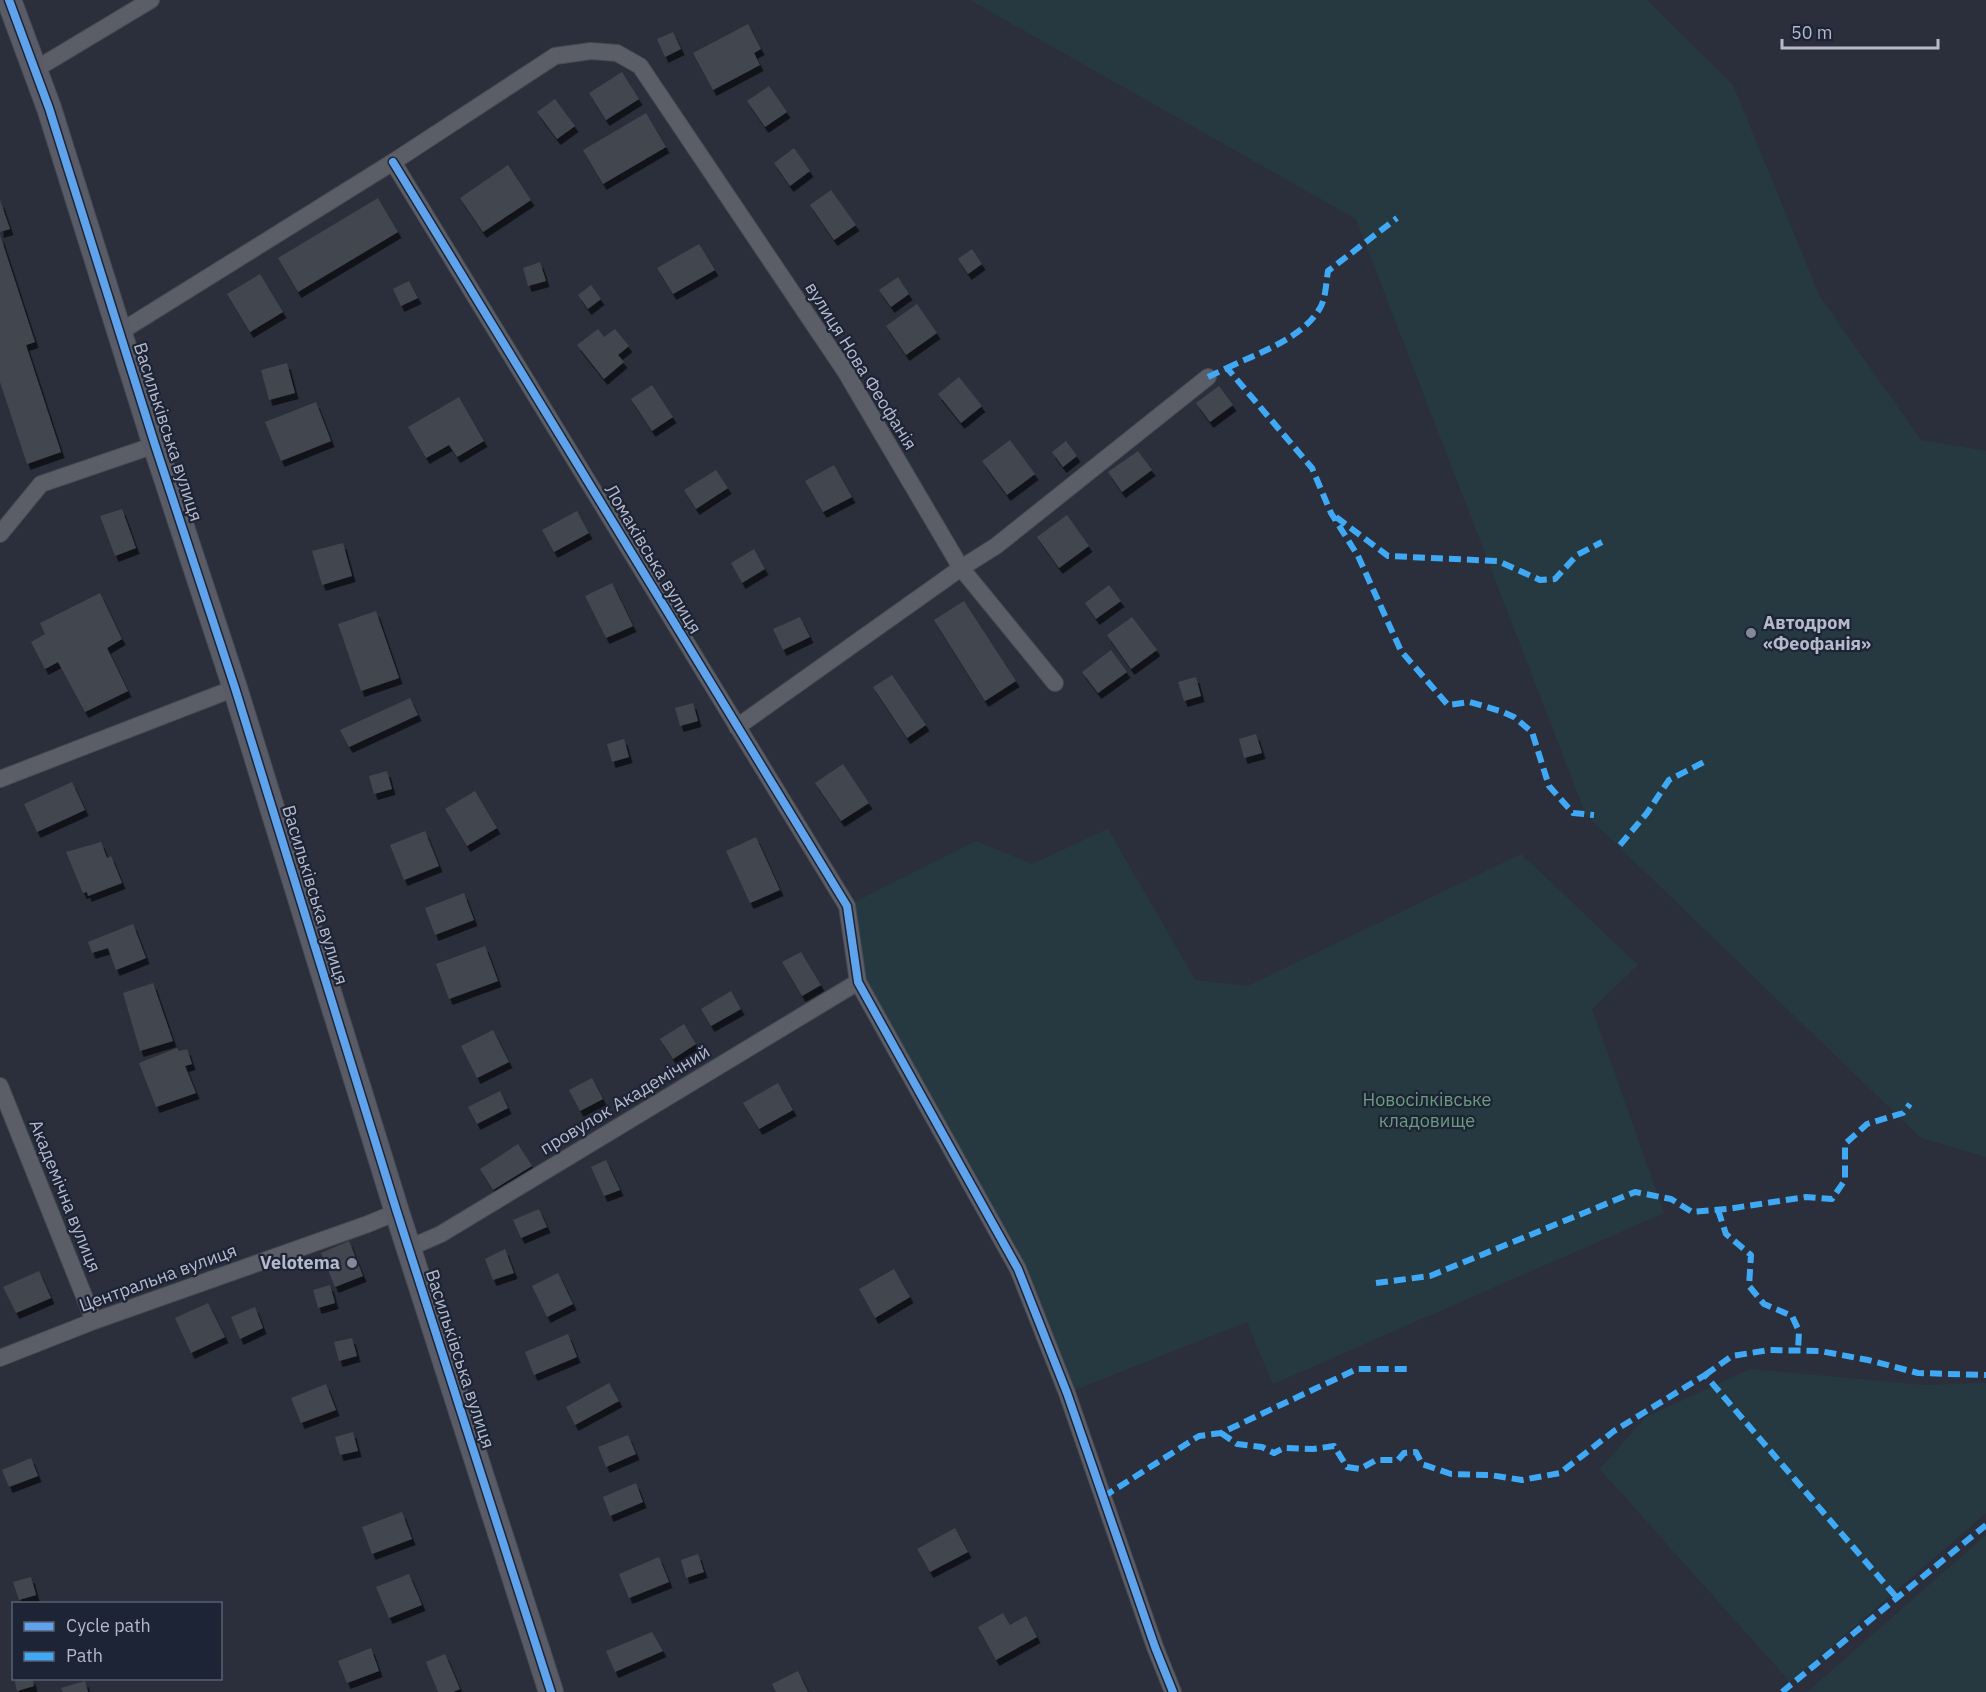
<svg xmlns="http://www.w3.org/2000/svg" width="1986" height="1692" font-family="'IBM Plex Sans',sans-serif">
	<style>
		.green { fill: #273940 }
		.building { fill: #424650; filter: url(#shadow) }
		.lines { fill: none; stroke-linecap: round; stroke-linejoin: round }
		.street-casing { stroke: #474a53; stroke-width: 18 }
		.secondary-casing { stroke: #474a53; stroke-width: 26 }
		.street { stroke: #5b5e67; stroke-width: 16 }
		.secondary { stroke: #595c66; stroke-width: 24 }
		.quiet { stroke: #3fa9f5; stroke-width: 6; stroke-dasharray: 12 6; stroke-linecap: butt }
		.cycleway-casing { stroke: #1d2435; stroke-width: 11 }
		.cycleway { stroke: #60a3ed; stroke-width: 8 }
		.poi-dot { fill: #848999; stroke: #1d2435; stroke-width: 2 }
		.labels { text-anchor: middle; stroke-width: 4.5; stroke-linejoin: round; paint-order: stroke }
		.street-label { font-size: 18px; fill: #b5bacb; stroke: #1d2435 }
		.poi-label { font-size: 18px; font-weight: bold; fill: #b5bacb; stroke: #1d2435; text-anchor: start }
		.park-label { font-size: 18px; fill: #6b9d7d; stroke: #1d2435 }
	</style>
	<defs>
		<filter id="shadow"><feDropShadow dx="3.5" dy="6" stdDeviation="0" flood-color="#0009"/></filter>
	</defs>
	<rect width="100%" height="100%" fill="#2a2f3b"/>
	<path class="green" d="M 970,0 L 1647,0 L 1733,85 L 1820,297 L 1921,440 L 1986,451 L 1986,1157 L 1921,1138 L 1586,815 L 1356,219 Z
		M 1108,829 L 1195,980 L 1248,986 L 1521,854 L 1638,965 L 1592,1009 L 1664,1213 L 1273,1384 L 1247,1322 L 1067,1393 L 1018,1269 L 858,982 L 847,906 L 976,841 L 1032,864 Z
		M 1750,1369 L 1924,1385 L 1986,1383 L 1986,1513 L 1790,1682 L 1600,1469 L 1646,1417 Z
		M 1986,1535 L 1986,1692 L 1807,1692 Z"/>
	<path class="building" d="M 748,24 L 761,49 L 754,53 L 760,65 L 713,90 L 693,53 Z
		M 673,32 L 681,49 L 665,57 L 657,39 Z
		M 622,72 L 639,99 L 606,120 L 589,93 Z
		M 769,86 L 787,112 L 765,127 L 747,101 Z
		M 555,99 L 575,126 L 557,139 L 537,112 Z
		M 646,113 L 666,147 L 603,184 L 583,150 Z
		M 794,148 L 810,171 L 790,186 L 774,163 Z
		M 508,165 L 531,200 L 483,232 L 460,198 Z
		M 831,190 L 856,225 L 834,240 L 810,205 Z
		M 378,198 L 398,232 L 298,292 L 278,258 Z
		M 0,200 L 10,229 L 0,232 Z
		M 0,235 L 35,342 L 26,345 L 61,452 L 27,464 L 0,382 Z
		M 699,244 L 715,270 L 673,294 L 657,268 Z
		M 972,249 L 982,264 L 968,274 L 958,259 Z
		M 540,262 L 546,281 L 528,286 L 523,268 Z
		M 260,274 L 283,312 L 250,332 L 227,294 Z
		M 898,277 L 909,294 L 891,307 L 879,290 Z
		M 409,281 L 418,298 L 401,306 L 393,289 Z
		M 591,285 L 601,299 L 588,309 L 578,295 Z
		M 917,304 L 937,333 L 906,355 L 886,326 Z
		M 598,329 L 604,337 L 615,329 L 629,346 L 618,355 L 624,362 L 604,379 L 577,345 Z
		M 287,363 L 295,393 L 269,400 L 261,370 Z
		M 959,377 L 982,406 L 961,423 L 938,394 Z
		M 652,385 L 673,417 L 652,431 L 631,399 Z
		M 1219,386 L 1233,405 L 1210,422 L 1196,403 Z
		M 459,397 L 484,441 L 457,457 L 449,445 L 426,458 L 408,427 Z
		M 316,402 L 331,441 L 281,461 L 265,422 Z
		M 1010,440 L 1035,474 L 1007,495 L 982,461 Z
		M 1066,441 L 1077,456 L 1063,467 L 1052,452 Z
		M 1138,451 L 1152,470 L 1122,492 L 1108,472 Z
		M 834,465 L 852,497 L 823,512 L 805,481 Z
		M 716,470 L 728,488 L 696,509 L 684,490 Z
		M 122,509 L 136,548 L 115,556 L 100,516 Z
		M 577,511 L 589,533 L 554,552 L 542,530 Z
		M 1067,515 L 1089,546 L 1059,568 L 1037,537 Z
		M 343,543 L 352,576 L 322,585 L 312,551 Z
		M 754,549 L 765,569 L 742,583 L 731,563 Z
		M 612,583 L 633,626 L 606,638 L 585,596 Z
		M 1109,585 L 1121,601 L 1096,619 L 1085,603 Z
		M 100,593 L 122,639 L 107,648 L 128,691 L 85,712 L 58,662 L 45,669 L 31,642 L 45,634 L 40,623 Z
		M 964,601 L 1016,681 L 985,701 L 934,620 Z
		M 376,611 L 399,678 L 361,691 L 338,624 Z
		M 800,617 L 810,637 L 783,650 L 773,629 Z
		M 1132,617 L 1157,650 L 1131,669 L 1107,635 Z
		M 1111,650 L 1127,672 L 1098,693 L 1082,672 Z
		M 892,675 L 926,725 L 907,738 L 873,687 Z
		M 1196,677 L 1201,696 L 1184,701 L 1178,682 Z
		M 410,698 L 418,715 L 349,747 L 340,730 Z
		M 693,703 L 698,721 L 680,726 L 675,708 Z
		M 1256,734 L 1262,753 L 1244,758 L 1239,739 Z
		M 624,739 L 629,757 L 612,762 L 607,744 Z
		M 843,764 L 869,803 L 841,821 L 815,783 Z
		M 387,771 L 392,789 L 374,794 L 369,776 Z
		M 72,782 L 85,810 L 37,832 L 24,804 Z
		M 475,791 L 497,828 L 467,846 L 445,809 Z
		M 425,831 L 439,866 L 404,880 L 390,845 Z
		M 756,837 L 780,890 L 750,903 L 726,851 Z
		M 101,842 L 107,858 L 111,856 L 122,883 L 88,896 L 87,892 L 83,893 L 66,852 Z
		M 464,893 L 474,920 L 435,935 L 425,908 Z
		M 133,924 L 146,958 L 116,970 L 108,948 L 92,953 L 88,942 Z
		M 485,946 L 498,981 L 449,999 L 436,964 Z
		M 801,952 L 821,985 L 802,996 L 782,962 Z
		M 153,983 L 173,1041 L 140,1051 L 123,993 Z
		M 731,991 L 741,1009 L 711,1026 L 701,1009 Z
		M 684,1024 L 696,1044 L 673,1059 L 660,1039 Z
		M 493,1030 L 509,1062 L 477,1078 L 461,1046 Z
		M 177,1048 L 179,1051 L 187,1049 L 192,1064 L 185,1066 L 196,1093 L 156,1107 L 139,1063 Z
		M 592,1078 L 603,1099 L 580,1111 L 569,1090 Z
		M 778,1083 L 793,1110 L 759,1129 L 743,1103 Z
		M 500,1091 L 508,1108 L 477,1124 L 468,1107 Z
		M 518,1144 L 532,1166 L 493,1190 L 480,1169 Z
		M 606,1160 L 620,1190 L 604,1196 L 591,1167 Z
		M 539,1209 L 547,1227 L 521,1238 L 513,1220 Z
		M 349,1241 L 363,1276 L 335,1287 L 321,1253 Z
		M 505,1249 L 514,1273 L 493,1280 L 485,1259 Z
		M 894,1269 L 910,1297 L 875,1318 L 859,1289 Z
		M 39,1271 L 51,1298 L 16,1313 L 3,1287 Z
		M 558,1273 L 573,1304 L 547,1317 L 532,1286 Z
		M 330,1285 L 335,1303 L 318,1308 L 313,1290 Z
		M 208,1303 L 225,1337 L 191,1353 L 175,1318 Z
		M 255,1307 L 263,1328 L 240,1339 L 231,1317 Z
		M 568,1334 L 577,1357 L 534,1375 L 525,1352 Z
		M 352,1338 L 357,1356 L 339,1361 L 334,1342 Z
		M 609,1383 L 619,1401 L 575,1425 L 566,1407 Z
		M 326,1384 L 336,1410 L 301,1423 L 291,1398 Z
		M 353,1432 L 358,1451 L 340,1455 L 335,1437 Z
		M 628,1435 L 636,1454 L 606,1467 L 598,1447 Z
		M 31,1458 L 38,1476 L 9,1487 L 2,1470 Z
		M 636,1483 L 643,1502 L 610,1516 L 603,1497 Z
		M 402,1512 L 412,1539 L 372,1554 L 362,1527 Z
		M 955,1528 L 968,1552 L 930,1572 L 917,1549 Z
		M 698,1554 L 704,1572 L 686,1578 L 681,1560 Z
		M 659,1557 L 669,1582 L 629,1598 L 619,1574 Z
		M 409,1574 L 422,1605 L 389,1618 L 376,1587 Z
		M 31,1577 L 36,1595 L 19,1600 L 13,1582 Z
		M 1003,1613 L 1010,1625 L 1026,1616 L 1037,1637 L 996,1660 L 978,1627 Z
		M 652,1632 L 663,1651 L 615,1672 L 606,1651 Z
		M 371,1648 L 379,1671 L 347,1683 L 338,1661 Z
		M 445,1654 L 460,1689 L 453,1692 L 438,1692 L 426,1662 Z
		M 798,1671 L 808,1692 L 776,1692 L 772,1684 Z
		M 14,1678 L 32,1678 L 34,1686 L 17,1691 Z
		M 85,1681 L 88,1692 L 63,1692 L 61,1688 Z"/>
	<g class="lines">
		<g class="street-casing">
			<path id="street" d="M 36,69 L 151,0
				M 393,162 L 847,906 L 858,982 L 1018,1269 L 1067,1393 L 1155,1647 L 1173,1692
				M 120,332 L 393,162 L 555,56 L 591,51 L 617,53 L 640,66 L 845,371 L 961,568 L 1055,683
				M 0,534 L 41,484 L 155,445
				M 737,727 L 961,568 L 996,546 L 1208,377
				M 0,779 L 235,688
				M 0,1086 L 94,1321
				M 409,1248 L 441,1234 L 858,982
				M 0,1358 L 94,1321 L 368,1224 L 397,1212"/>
		</g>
		<g class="secondary-casing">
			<path id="secondary" d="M 9,0 L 49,108 L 155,445 L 235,688 L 397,1212 L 551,1692"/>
		</g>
		<use href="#street" class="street"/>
		<use href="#secondary" class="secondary"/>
		<path class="quiet" d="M 1227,368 C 1258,353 1302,339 1320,308 C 1326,298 1326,282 1328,271 L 1397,218
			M 1208,377 L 1227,368 L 1312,468 L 1331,513 L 1358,556 L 1401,651 L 1448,705 L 1470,702 L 1503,712 L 1514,717 L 1532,732 L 1549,786 L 1573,813 L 1594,815
			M 1336,517 L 1388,556 L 1498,561 L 1540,580 L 1555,579 L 1577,555 L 1602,542
			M 1620,845 L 1647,813 L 1669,780 L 1704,762
			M 1718,1210 L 1726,1234 L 1751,1255 L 1749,1286 L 1764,1304 L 1792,1316 L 1799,1331 L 1798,1351
			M 1376,1283 L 1430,1276 L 1635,1192 L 1671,1199 L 1692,1212 L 1727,1209 L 1806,1197 L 1832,1199 L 1845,1180 L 1845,1144 L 1867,1124 L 1903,1113 L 1910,1104
			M 1705,1375 L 1732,1356 L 1769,1350 L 1820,1351 L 1868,1360 L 1918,1373 L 1986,1375
			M 1221,1433 L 1237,1444 L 1262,1447 L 1274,1453 L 1284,1448 L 1313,1449 L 1334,1446 L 1347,1467 L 1360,1469 L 1376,1460 L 1398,1460 L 1404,1453 L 1416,1452 L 1422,1464 L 1451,1474 L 1490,1475 L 1522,1480 L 1560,1473 L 1614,1431 L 1705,1375 L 1897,1598
			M 1103,1497 L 1199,1436 L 1221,1433 L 1357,1369 L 1410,1369
			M 1782,1692 L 1986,1525"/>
		<g class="cycleway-casing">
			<path id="cycleway" d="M 9,0 L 49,108 L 155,445 L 235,688 L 397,1212 L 551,1692
				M 393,162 L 847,906 L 858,982 L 1018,1269 L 1067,1393 L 1155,1647 L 1173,1692"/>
		</g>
		<use href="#cycleway" class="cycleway"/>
	</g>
	<g class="poi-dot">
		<circle cx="1751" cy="633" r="6"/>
		<circle cx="352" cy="1263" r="6"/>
	</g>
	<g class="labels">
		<g class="street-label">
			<text transform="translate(861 366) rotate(58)" y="6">вулиця Нова Феофанія</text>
			<text transform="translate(168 432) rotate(72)" y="6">Васильківська вулиця</text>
			<text transform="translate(653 559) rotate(59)" y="6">Ломаківська вулиця</text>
			<text transform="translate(315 895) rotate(73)" y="6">Васильківська вулиця</text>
			<text transform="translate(625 1100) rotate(-31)" y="6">провулок Академічний</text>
			<text transform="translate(65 1196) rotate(68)" y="6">Академічна вулиця</text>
			<text transform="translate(158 1278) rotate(-20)" y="6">Центральна вулиця</text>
			<text transform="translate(460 1359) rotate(72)" y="6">Васильківська вулиця</text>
		</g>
		<g class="poi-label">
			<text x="1763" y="629">Автодром<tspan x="1763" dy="21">«Феофанія»</tspan></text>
			<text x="340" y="1269" text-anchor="end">Velotema</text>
		</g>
		<g class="park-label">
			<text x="1427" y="1106">Новосілківське<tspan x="1427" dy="21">кладовище</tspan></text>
		</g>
	</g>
	<rect x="12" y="1602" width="210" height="78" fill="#1d2435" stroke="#5a6071" stroke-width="1.5"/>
	<rect x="24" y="1622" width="30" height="9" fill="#60a3ed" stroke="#5a6071" stroke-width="1.5"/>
	<text x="66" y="1632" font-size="18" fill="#b5bacb">Cycle path</text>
	<rect x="24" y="1652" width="30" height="9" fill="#3fa9f5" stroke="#5a6071" stroke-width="1.5"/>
	<text x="66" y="1662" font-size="18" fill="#b5bacb">Path</text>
	<path d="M1782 39v9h156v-9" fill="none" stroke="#b5bacb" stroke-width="3"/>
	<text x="1791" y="39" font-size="18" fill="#b5bacb" stroke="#1d2435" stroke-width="4.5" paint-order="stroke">50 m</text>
</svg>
